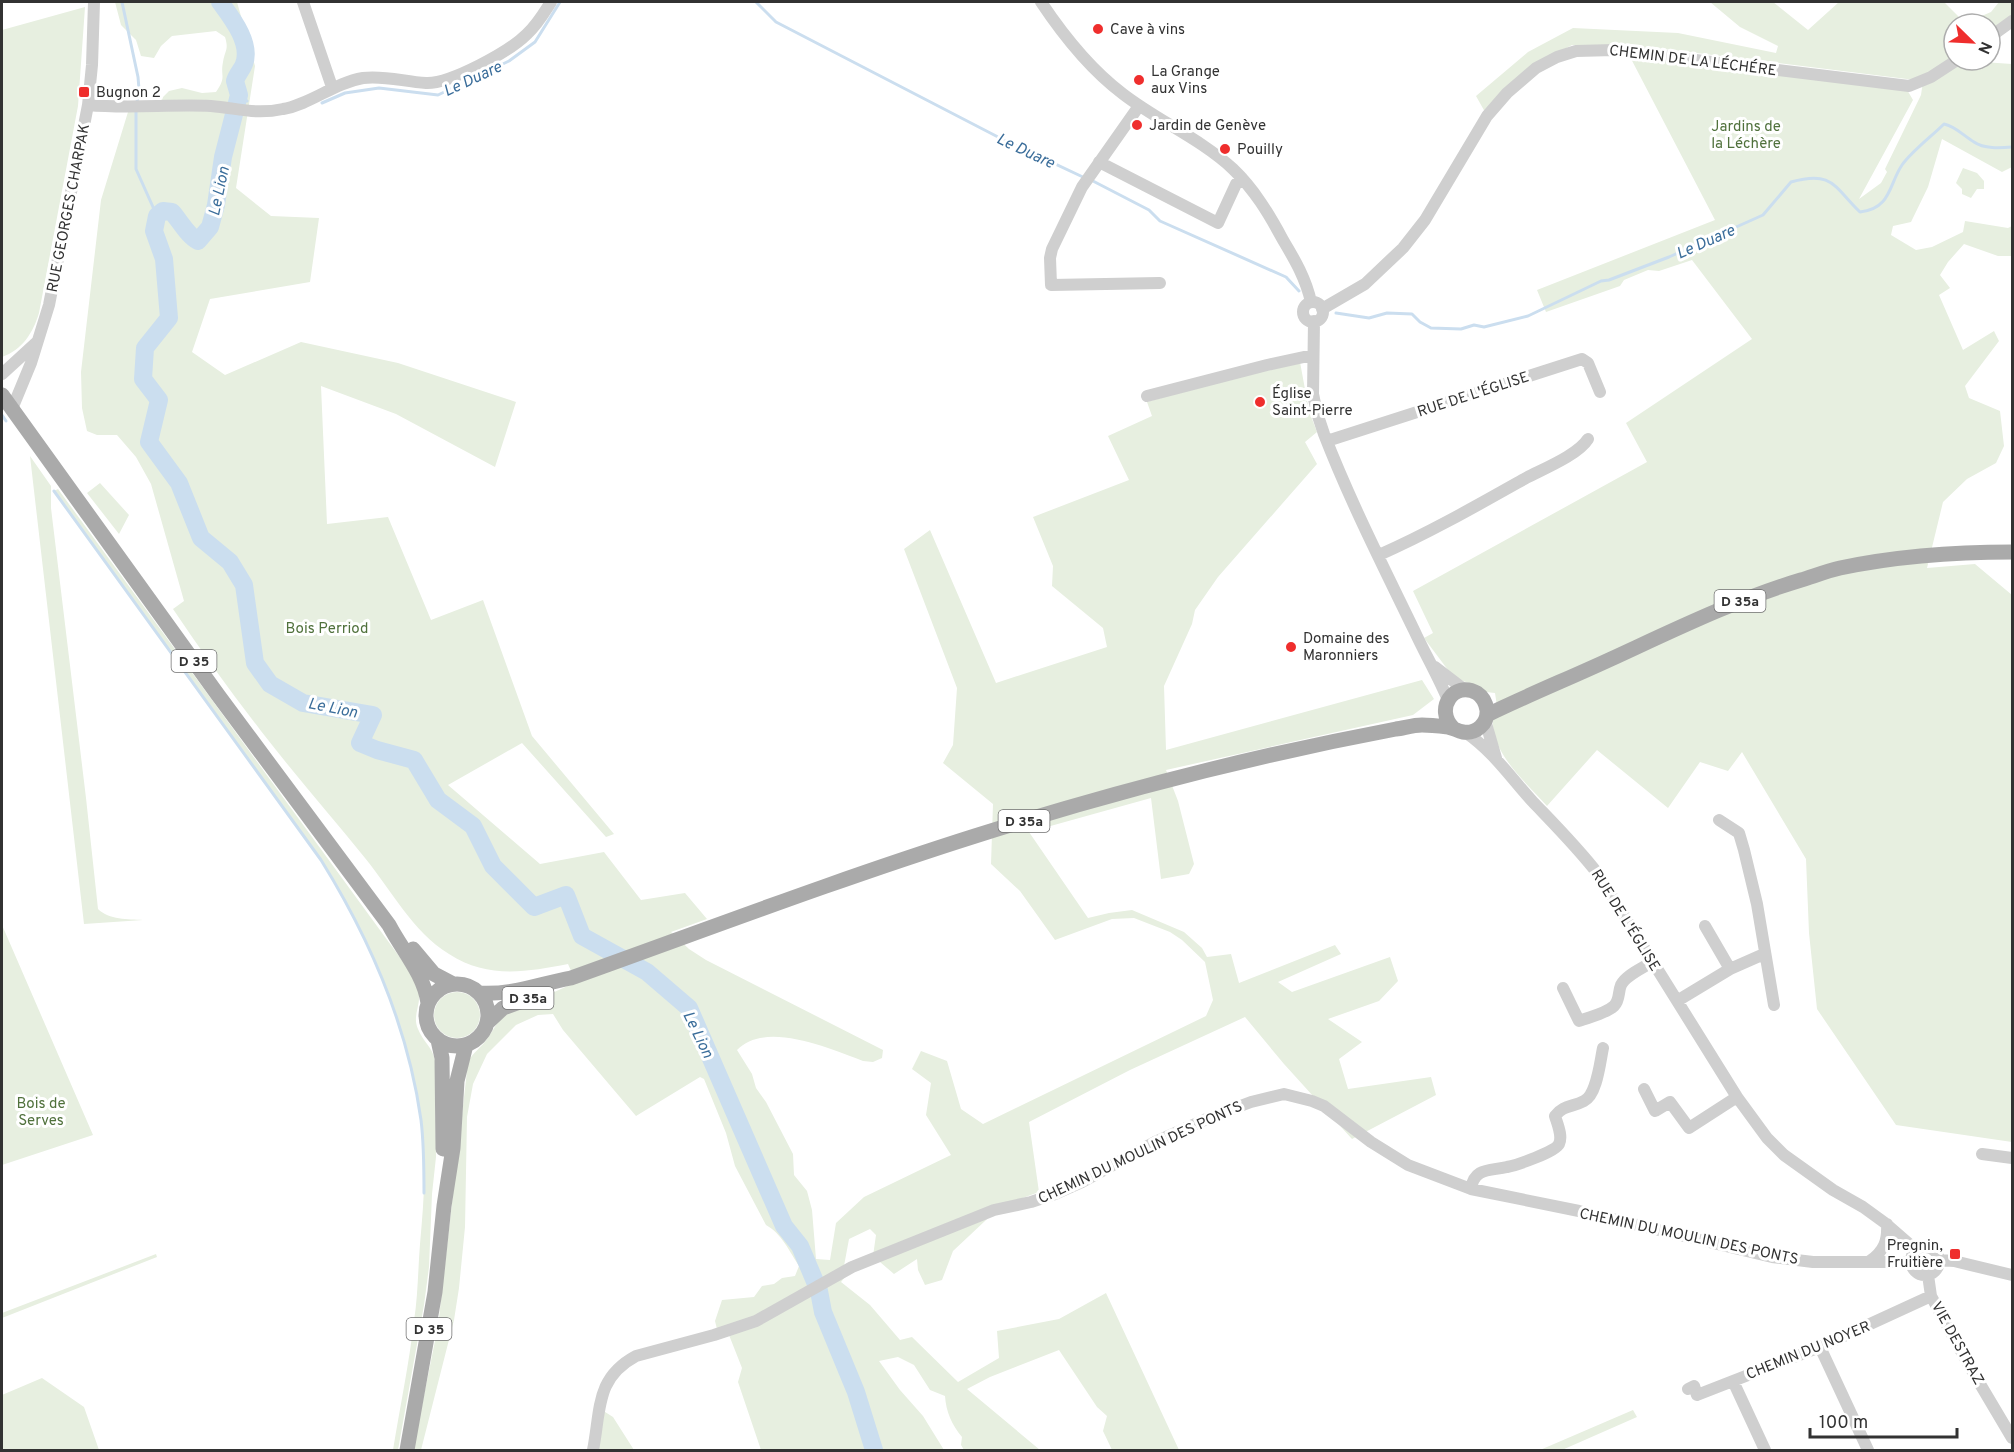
<svg xmlns="http://www.w3.org/2000/svg" width="2014" height="1452" font-family="Overpass,sans-serif">
	<style>
		.green { fill: #e7efe0 }
		.lines { fill: none; stroke-linecap: round; stroke-linejoin: round }
		.stream { stroke: #cbdeef; stroke-width: 3 }
		.river { stroke: #cbdeef; stroke-width: 18 }
		.minor { stroke: #cfcfcf; stroke-width: 12 }
		.major { stroke: #aaa; stroke-width: 15 }
		.poi-dot { fill: #ef2e2d; stroke: #fff; stroke-width: 2 }
		.labels { text-anchor: middle; stroke-width: 6; stroke-linejoin: round; paint-order: stroke }
		.shield { fill: #fff; stroke: #707070; stroke-width: 1.5 }
		.shield-label { font-size: 14px; font-weight: bold; fill: #323232 }
		.poi-label { font-size: 15px; fill: #323232; stroke: #fff; text-anchor: start }
		.street-label { font-size: 15px; fill: #323232; stroke: #fff }
		.park-label { font-size: 15px; fill: #50713c; stroke: #fff }
		.water-label { font-size: 16px; font-style: italic; fill: #3a6d9a; stroke: #fff }
	</style>
	<rect width="100%" height="100%" fill="#fff"/>
	<path class="green" d="M 115,2 L 237,2 L 255,66 L 236,188 L 271,216 L 319,218 L 310,282 L 210,299 L 192,352 L 225,375 L 301,342 L 398,363 L 516,402 L 495,467 L 396,414 L 321,386 L 327,524 L 388,517 L 431,620 L 483,600 L 532,736 L 614,834 L 606,837 L 522,743 L 448,785 L 540,864 L 604,852 L 641,900 L 685,893 L 707,919 L 671,932 L 689,949 L 706,960 L 883,1050 L 882,1058 L 873,1062 L 863,1061 C 831,1049 765,1020 737,1050 L 752,1074 L 756,1088 L 766,1102 L 793,1154 L 794,1175 L 807,1191 L 812,1210 L 816,1259 L 830,1260 L 836,1223 L 864,1197 L 951,1155 L 926,1115 L 931,1083 L 912,1069 L 921,1051 L 947,1061 L 961,1109 L 983,1124 L 1206,1016 L 1213,1000 L 1205,962 L 1182,940 L 1170,932 L 1134,918 L 1112,919 L 1055,940 L 1020,891 L 991,864 L 993,804 L 943,763 L 953,745 L 957,688 L 904,549 L 930,530 L 996,683 L 1107,647 L 1103,628 L 1052,586 L 1053,566 L 1033,517 L 1129,480 L 1108,436 L 1152,416 L 1147,402 L 1269,367 L 1300,362 L 1309,411 L 1317,432 L 1305,442 L 1317,464 L 1218,577 L 1195,610 L 1192,624 L 1164,686 L 1166,750 L 1422,680 L 1434,699 L 1413,715 L 1166,770 L 1178,801 L 1194,864 L 1189,874 L 1161,879 L 1151,798 L 1029,832 L 1088,918 L 1109,913 L 1132,910 L 1184,932 L 1202,948 L 1207,957 L 1231,954 L 1239,983 L 1335,945 L 1341,954 L 1278,982 L 1292,992 L 1390,957 L 1398,981 L 1379,1001 L 1328,1019 L 1362,1042 L 1339,1059 L 1348,1089 L 1431,1077 L 1436,1095 L 1352,1139 L 1284,1064 L 1245,1017 L 1130,1070 L 1029,1122 L 1039,1192 L 1001,1206 L 953,1251 L 942,1280 L 925,1285 L 918,1270 L 917,1259 L 894,1274 L 873,1256 L 876,1235 L 870,1229 L 849,1239 L 844,1266 L 849,1272 L 841,1282 L 870,1305 L 900,1340 L 912,1337 L 958,1382 L 999,1358 L 997,1331 L 1059,1319 L 1106,1293 L 1179,1450 L 1112,1450 L 1103,1431 L 1107,1416 L 1097,1407 L 1059,1350 L 990,1377 L 967,1389 L 1040,1450 L 964,1450 L 961,1445 L 962,1437 C 952,1425 946,1412 945,1396 L 930,1390 L 914,1365 L 898,1357 L 879,1361 L 900,1390 L 923,1416 L 944,1450 L 761,1450 L 738,1382 L 742,1368 L 729,1335 L 717,1329 L 715,1321 L 722,1300 L 754,1297 L 762,1286 L 774,1284 L 782,1278 L 795,1276 L 799,1266 C 790,1252 781,1233 766,1225 L 735,1166 L 726,1133 L 704,1079 L 700,1077 L 636,1116 L 563,1030 L 553,1014 L 538,1015 L 516,1025 L 487,1054 L 473,1084 L 467,1117 L 465,1227 L 459,1288 L 454,1320 L 421,1450 L 413,1450 L 438,1326 L 468,1062 C 473,1052 481,1048 487,1039 C 494,1030 496,1022 505,1015 L 576,982 L 568,964 C 526,972 487,979 449,954 C 412,931 392,891 365,858 C 331,816 295,775 261,731 C 231,692 201,651 173,609 L 184,601 L 151,484 L 136,457 L 117,435 L 97,435 L 87,431 L 82,408 L 81,372 L 101,200 L 128,112 L 126,101 L 158,102 L 169,91 L 182,88 L 202,93 L 216,92 C 227,76 220,77 223,62 C 225,50 229,50 225,37 L 216,31 L 172,36 L 161,46 L 154,58 L 141,56 L 136,40 L 121,25 Z
		M 1710,2 L 1773,2 L 1808,30 L 1839,2 L 1944,2 L 1965,23 L 1991,12 L 1999,2 L 2012,2 L 2012,16 L 1990,31 L 1990,24 L 1954,24 L 1954,60 L 2012,64 L 2012,167 L 2002,172 L 1942,139 L 1928,187 L 1911,222 L 1893,226 L 1891,235 L 1916,250 L 1932,247 L 1963,232 L 1965,221 L 2008,228 L 2012,226 L 2012,256 L 1998,256 L 1964,244 L 1948,262 L 1940,275 L 1950,288 L 1939,295 L 1963,350 L 1994,331 L 1999,341 L 1965,386 L 1969,398 L 2000,411 L 2004,446 L 1996,463 L 1967,479 L 1943,502 L 1927,568 L 1975,564 L 2012,595 L 2012,1142 L 1896,1125 L 1817,1009 L 1809,933 L 1806,859 L 1742,752 L 1728,771 L 1700,762 L 1668,808 L 1597,750 L 1547,806 C 1526,782 1490,753 1493,718 L 1498,713 L 1495,693 L 1486,692 L 1475,685 L 1454,678 L 1424,638 L 1433,633 L 1413,591 L 1647,462 L 1626,423 L 1752,339 L 1692,260 L 1659,271 L 1648,270 L 1624,280 L 1620,286 L 1546,312 L 1537,290 L 1715,220 L 1628,53 L 1906,88 L 1913,100 L 1859,199 L 1881,183 L 1887,172 L 1885,169 L 1921,95 L 1923,81 L 1672,50 L 1621,45 L 1572,45 L 1535,65 L 1485,112 L 1476,96 L 1528,52 L 1573,28 L 1678,33 L 1776,53 L 1778,46 L 1740,27 Z
		M 85,7 L 78,106 L 39,313 C 33,333 22,350 2,357 L 2,30 Z
		M 1963,168 L 1977,173 L 1984,181 L 1984,189 L 1977,189 L 1971,198 L 1962,194 L 1962,189 L 1956,183 Z
		M 30,456 L 51,486 L 51,508 L 86,798 L 98,909 C 109,920 128,919 143,920 L 84,924 Z
		M 100,483 L 129,515 L 119,534 L 87,493 Z
		M 58,489 L 404,963 C 410,972 418,982 419,992 C 421,1005 412,1016 418,1029 C 423,1042 433,1047 435,1061 L 436,1157 L 432,1194 L 429,1267 L 424,1305 L 398,1450 L 393,1450 C 400,1407 409,1364 414,1321 C 418,1295 418,1269 420,1244 C 423,1210 426,1177 423,1144 C 416,1043 374,945 321,860 L 54,491 Z
		M 2,925 L 93,1135 L 2,1165 Z
		M434 1015a23 23 0 1 1 46 0a23 23 0 1 1-46 0Z
		M 156,1254 L 157,1257 L 2,1318 L 2,1313 Z
		M 42,1378 L 84,1407 L 99,1450 L 2,1450 L 2,1395 Z
		M 602,1410 L 613,1417 L 634,1450 L 596,1450 Z
		M 1633,1410 L 1637,1417 L 1562,1450 L 1540,1450 Z"/>
	<g class="lines">
		<path class="stream" d="M 122,2 L 138,77 L 139,89 L 137,102
			M 756,2 L 776,22 L 998,137 L 1085,178
			M 239,95 L 247,101
			M 322,103 L 345,93 L 379,88 L 438,95 L 509,61 L 535,42 L 560,2
			M 136,108 L 136,169 L 157,216
			M 1091,180 L 1149,210 L 1160,221 L 1286,277 L 1299,291
			M 1336,313 L 1369,318 L 1387,313 L 1412,314 L 1420,322 L 1431,328 L 1461,329 L 1474,325 L 1484,327 L 1528,316 L 1601,281 L 1609,280 L 1669,257 L 1763,215 L 1791,182 C 1833,170 1834,187 1860,212 C 1891,209 1889,184 1902,165 C 1912,151 1932,136 1944,124 C 1955,126 1964,136 1974,142 C 1984,149 2000,148 2012,147
			M 2,415 L 6,421
			M 54,491 L 321,860 C 370,939 408,1027 421,1120 C 424,1144 424,1169 424,1193"/>
		<path class="river" d="M 220,2 C 231,17 252,43 244,64 C 242,70 237,74 235,81 L 239,95 L 223,157 L 216,205 L 210,227 L 198,241 C 188,236 180,221 172,212 L 163,211 L 157,216 L 154,231 L 164,259 L 169,318 L 145,348 L 143,379 L 159,400 L 149,442 L 179,483 L 201,538 L 230,562 L 244,585 L 255,663 L 270,684 L 303,703 L 373,715 L 360,743 L 377,750 L 414,760 L 438,800 L 473,826 L 493,866 L 534,907 L 566,895 L 582,936 L 647,972 L 689,1008 L 784,1226 L 800,1246 L 819,1291 L 823,1312 L 856,1392 L 874,1450"/>
		<path class="minor" d="M 303,2 L 332,87
			M 1041,2 C 1063,35 1091,70 1123,94 C 1158,121 1201,139 1233,169 C 1254,189 1269,214 1283,240 C 1295,260 1306,279 1311,302
			M 1990,37 L 2012,21
			M 88,105 C 129,109 170,104 211,106 C 237,108 255,115 283,109 C 311,104 334,83 363,78 C 384,75 405,82 426,83 C 450,84 509,52 527,34 C 537,25 544,13 551,2
			M 1139,106 L 1082,187 L 1052,249 L 1050,258 L 1051,285 L 1160,283
			M 1099,162 L 1218,223 L 1236,184 L 1242,178
			M1303 312a10 10 0 1 1 20 0a10 10 0 1 1-20 0Z
			M 1322,309 L 1365,284 L 1403,248 L 1425,220 L 1487,116 L 1507,93 L 1536,68 L 1557,57 L 1576,51 L 1614,50 L 1909,86 L 1931,77 L 1957,60
			M 1314,321 L 1313,394 L 1317,413 L 1324,434 C 1350,501 1383,566 1414,630 C 1425,654 1438,676 1448,700
			M 2,374 L 37,342
			M 1147,396 L 1267,365 L 1313,355
			M 12,409 L 31,363 L 49,305 L 88,105 L 92,65 L 94,2
			M 1327,441 L 1582,359 L 1588,363 L 1600,392
			M 1379,555 C 1429,533 1478,505 1526,478 C 1543,469 1578,455 1588,439
			M 1435,667 L 1465,690
			M 1485,720 L 1496,758
			M 1465,732 C 1493,751 1511,778 1533,802 C 1555,825 1578,848 1598,874 L 1737,1097 L 1767,1138 L 1784,1155 L 1833,1190 L 1863,1207 L 1885,1223 L 1916,1250
			M 1719,820 L 1739,833 L 1744,850 L 1757,904 L 1774,1005
			M 1705,926 L 1730,969
			M 1563,988 L 1579,1021 C 1589,1017 1605,1014 1614,1006 C 1620,1000 1618,992 1621,985 C 1626,975 1643,968 1652,962
			M 1677,1001 L 1730,969 L 1764,954
			M 1644,1089 L 1655,1111 L 1670,1102 L 1689,1128 L 1737,1097
			M 1982,1154 L 2012,1158
			M 1471,1189 C 1474,1167 1491,1171 1507,1167 C 1517,1165 1555,1152 1559,1144 C 1563,1136 1557,1123 1555,1116 C 1563,1105 1573,1107 1584,1101 C 1597,1095 1600,1062 1603,1048
			M1911 1261a14 14 0 1 1 28 0a14 14 0 1 1-28 0Z
			M 1939,1260 L 1954,1261 L 2012,1275
			M 1870,1261 C 1884,1251 1888,1241 1887,1224
			M 1928,1275 L 1931,1296 L 1967,1362 L 2012,1438
			M 1820,1347 L 1868,1450
			M 1733,1381 L 1765,1450
			M 1688,1389 L 1694,1386 L 1697,1395 L 1820,1347 L 1931,1296
			M 593,1450 C 601,1410 595,1378 636,1356 L 714,1335 L 756,1321 L 852,1267 L 994,1210 L 1031,1202 L 1055,1194 L 1082,1182 L 1155,1142 L 1211,1117 L 1251,1102 L 1284,1094 L 1312,1101 L 1324,1106 L 1371,1142 L 1408,1165 L 1471,1189 L 1579,1211 L 1772,1257 L 1813,1262 L 1911,1262"/>
		<path class="major" d="M 2,395 L 218,695 L 389,925 C 402,950 424,974 428,1003
			M 1487,715 C 1528,695 1570,678 1611,659 C 1674,630 1735,600 1801,580 C 1814,576 1827,571 1840,568 C 1897,556 1955,552 2012,552
			M 413,949 L 434,974 L 453,984
			M426 1015a31 31 0 1 1 62 0a31 31 0 1 1-62 0Z
			M 479,993 C 513,995 539,984 571,978 C 705,930 839,879 975,836 C 1113,792 1253,756 1396,729 C 1404,728 1413,725 1422,725 C 1430,725 1439,726 1448,727 C 1454,728 1457,731 1463,732 C 1476,734 1488,724 1487,710 C 1486,704 1483,697 1477,693 C 1454,680 1434,709 1453,728
			M 487,1023 L 503,1008 L 536,996
			M 438,1040 L 442,1058 L 443,1149
			M 407,1450 L 435,1292 L 444,1206 L 453,1148 L 457,1081 L 466,1045"/>
	</g>
	<g class="poi-dot">
		<circle cx="1098" cy="29" r="6"/>
		<circle cx="1139" cy="80" r="6"/>
		<rect x="78" y="86" width="12" height="12" rx="3"/>
		<circle cx="1137" cy="125" r="6"/>
		<circle cx="1225" cy="149" r="6"/>
		<circle cx="1260" cy="402" r="6"/>
		<circle cx="1291" cy="647" r="6"/>
		<rect x="1949" y="1248" width="12" height="12" rx="3"/>
	</g>
	<g class="labels">
		<g class="shield">
			<rect x="1714.5" y="590" width="51" height="22" rx="4.5"/>
			<rect x="171.5" y="650" width="45" height="22" rx="4.5"/>
			<rect x="998.5" y="810" width="51" height="22" rx="4.5"/>
			<rect x="502.5" y="987" width="51" height="22" rx="4.5"/>
			<rect x="406.5" y="1318" width="45" height="22" rx="4.5"/>
		</g>
		<g class="shield-label">
			<text x="1740" y="606">D 35a</text>
			<text x="194" y="666">D 35</text>
			<text x="1024" y="826">D 35a</text>
			<text x="528" y="1003">D 35a</text>
			<text x="429" y="1334">D 35</text>
		</g>
		<g class="poi-label">
			<text x="1110" y="34">Cave à vins</text>
			<text x="1151" y="76">La Grange<tspan x="1151" dy="17">aux Vins</tspan></text>
			<text x="96" y="97">Bugnon 2</text>
			<text x="1149" y="130">Jardin de Genève</text>
			<text x="1237" y="154">Pouilly</text>
			<text x="1272" y="398">Église<tspan x="1272" dy="17">Saint-Pierre</tspan></text>
			<text x="1303" y="643">Domaine des<tspan x="1303" dy="17">Maronniers</tspan></text>
			<text x="1943" y="1250" text-anchor="end">Pregnin,<tspan x="1943" dy="17">Fruitière</tspan></text>
		</g>
		<g class="street-label">
			<text transform="translate(1693 60) rotate(7)" y="5">CHEMIN DE LA LÉCHÉRE</text>
			<text transform="translate(68 208) rotate(-79)" y="5">RUE GEORGES CHARPAK</text>
			<text transform="translate(1473 394) rotate(-18)" y="5">RUE DE L'ÉGLISE</text>
			<text transform="translate(1626 920) rotate(58)" y="5">RUE DE L'ÉGLISE</text>
			<text transform="translate(1140 1152) rotate(-25)" y="5">CHEMIN DU MOULIN DES PONTS</text>
			<text transform="translate(1689 1236) rotate(12)" y="5">CHEMIN DU MOULIN DES PONTS</text>
			<text transform="translate(1958 1343) rotate(61)" y="5">VIE DESTRAZ</text>
			<text transform="translate(1808 1350) rotate(-22)" y="5">CHEMIN DU NOYER</text>
		</g>
		<g class="park-label">
			<text x="1746" y="131">Jardins de<tspan x="1746" dy="17">la Léchère</tspan></text>
			<text x="327" y="633">Bois Perriod</text>
			<text x="41" y="1108">Bois de<tspan x="41" dy="17">Serves</tspan></text>
		</g>
		<g class="water-label">
			<text transform="translate(472 78) rotate(-25)" y="6">Le Duare</text>
			<text transform="translate(1026 150) rotate(25)" y="6">Le Duare</text>
			<text transform="translate(218 191) rotate(-78)" y="6">Le Lion</text>
			<text transform="translate(1705 241) rotate(-24)" y="6">Le Duare</text>
			<text transform="translate(333 707) rotate(11)" y="6">Le Lion</text>
			<text transform="translate(699 1034) rotate(64)" y="6">Le Lion</text>
		</g>
	</g>
	<rect width="2014" height="1452" fill="none" stroke="#323232" stroke-width="6"/>
	<g transform="translate(1972 42) rotate(114)"><circle r="28" fill="#ffffff" stroke="#adadad" stroke-width="1.5"/>
	<path d="M0-4.5L10 22L0 15L-10 22Z" fill="#ef2e2d"/>
	<text y="-9" font-size="16" font-weight="bold" text-anchor="middle" fill="#323232">N</text>
	</g>
	<path d="M1810 1428v9h147v-9" fill="none" stroke="#323232" stroke-width="3"/>
	<text x="1819" y="1428" font-size="18" fill="#323232" stroke="#ffffff" stroke-width="4.5" paint-order="stroke">100 m</text>
</svg>
